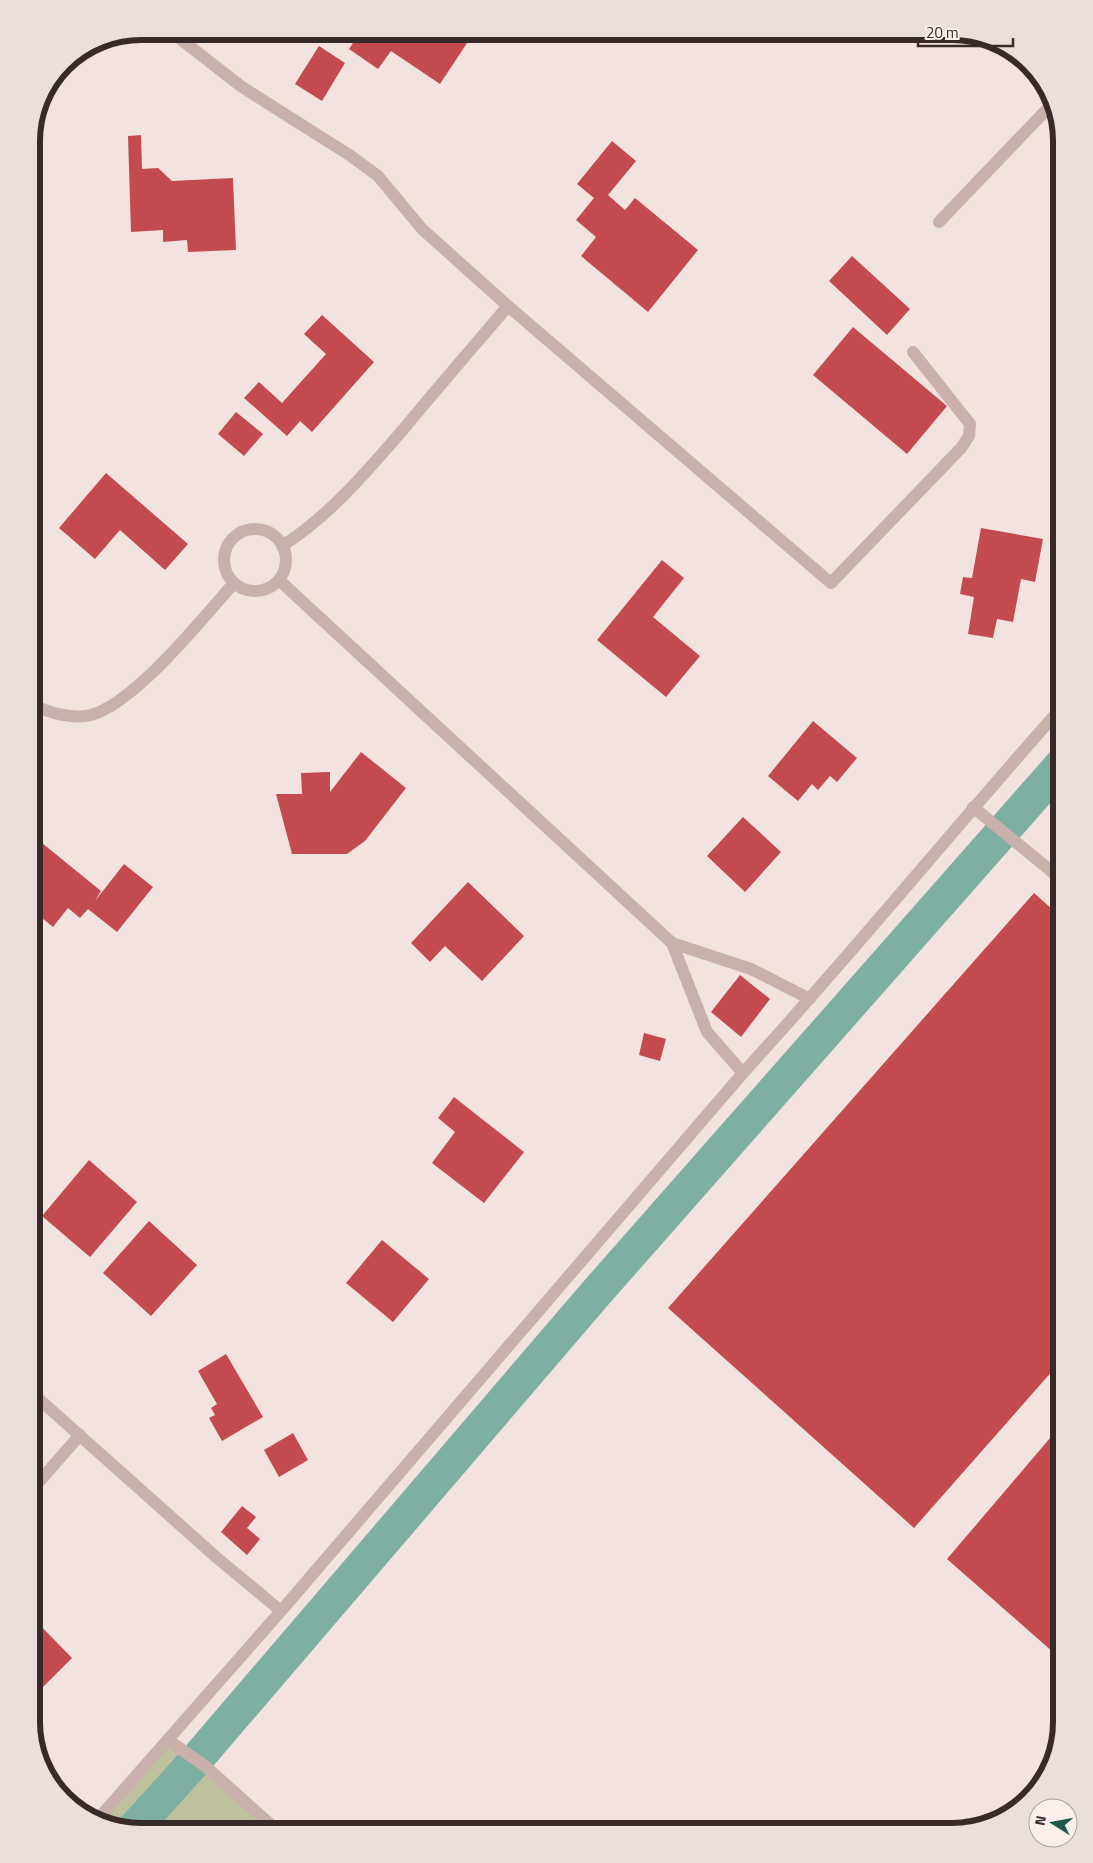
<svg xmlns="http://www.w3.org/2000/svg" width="1093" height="1863" font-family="'Titillium Web',sans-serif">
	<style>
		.green { fill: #bfc19e }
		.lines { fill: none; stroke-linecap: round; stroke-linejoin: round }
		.canal { stroke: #7eafa3; stroke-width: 34 }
		.building { fill: #c34b50 }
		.service { stroke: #cab0aa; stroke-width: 12 }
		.minor { stroke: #cab0aa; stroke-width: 12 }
		.rim { fill: none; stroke: #382a29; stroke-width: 6 }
	</style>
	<rect width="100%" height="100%" fill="#f2e3de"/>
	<path class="green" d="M 168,1740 L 279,1832 L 134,1832 L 98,1819 Z"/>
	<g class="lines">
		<path class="canal" d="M 132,1831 L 196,1760 L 596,1293 L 1062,764"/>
	</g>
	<path class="building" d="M 361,31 L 469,31 L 473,34 L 440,84 L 391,51 L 378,69 L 349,49 Z
		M 319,46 L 345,63 L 322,101 L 295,84 Z
		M 141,135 L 142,169 L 158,168 L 172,181 L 233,178 L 236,250 L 188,252 L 187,240 L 163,242 L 163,230 L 131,232 L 128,136 Z
		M 612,141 L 636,161 L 608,195 L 625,210 L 635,198 L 698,250 L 648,312 L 581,256 L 596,237 L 576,220 L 594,198 L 577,184 Z
		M 852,256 L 910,309 L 887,335 L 829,281 Z
		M 322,315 L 374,362 L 312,432 L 300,421 L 287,436 L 244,398 L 259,382 L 282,403 L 326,354 L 304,334 Z
		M 853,327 L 947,406 L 907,454 L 813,375 Z
		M 236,412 L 263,434 L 244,456 L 218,434 Z
		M 106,473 L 188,544 L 165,570 L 120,530 L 95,559 L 59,528 Z
		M 981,528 L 1043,539 L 1035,582 L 1021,579 L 1013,622 L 997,619 L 993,638 L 968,634 L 974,597 L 960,594 L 963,577 L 972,578 Z
		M 662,560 L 684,578 L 653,617 L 700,656 L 666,697 L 597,640 Z
		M 813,721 L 857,758 L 837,782 L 830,776 L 818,790 L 812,784 L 798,801 L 768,776 Z
		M 361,752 L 406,788 L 365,841 L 347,854 L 292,854 L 276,794 L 302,794 L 301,773 L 330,772 L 330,792 Z
		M 743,817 L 781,852 L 745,892 L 707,856 Z
		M 31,834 L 101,891 L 95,901 L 124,864 L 153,887 L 117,932 L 88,909 L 80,918 L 68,908 L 53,927 L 31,909 Z
		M 468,882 L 524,936 L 482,981 L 445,946 L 430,962 L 411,943 Z
		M 1034,893 L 1062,918 L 1062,1360 L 914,1528 L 668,1308 Z
		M 740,975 L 770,999 L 741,1037 L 711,1012 Z
		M 644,1033 L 666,1039 L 660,1061 L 639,1055 Z
		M 454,1097 L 524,1152 L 484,1203 L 432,1163 L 455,1132 L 438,1118 Z
		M 89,1160 L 137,1202 L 90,1257 L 42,1216 Z
		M 149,1221 L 197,1265 L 151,1316 L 103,1273 Z
		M 382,1240 L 429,1279 L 393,1322 L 346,1283 Z
		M 226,1354 L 263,1417 L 222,1441 L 209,1418 L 215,1415 L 211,1408 L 217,1404 L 198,1371 Z
		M 1062,1424 L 1062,1660 L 947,1559 Z
		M 293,1433 L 308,1460 L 279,1477 L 264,1450 Z
		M 242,1506 L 256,1517 L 247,1528 L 260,1539 L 247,1555 L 221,1532 Z
		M 31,1616 L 72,1658 L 31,1699 Z"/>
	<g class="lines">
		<path class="service" d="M 973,807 L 1062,880
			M 168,1740 L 205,1766 L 279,1832"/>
		<path class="minor" d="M 170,31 L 242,87 L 351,156 L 378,176 L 422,229 L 508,306
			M 939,222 L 1053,103
			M224 560a31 31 0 1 1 62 0a31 31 0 1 1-62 0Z
			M 282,546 C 331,515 369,469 407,425 C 440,385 474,346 508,306 L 831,583 L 961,448 L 969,436 L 970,424 L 913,352
			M 279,580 L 672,943 L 751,969 L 810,999
			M 31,704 C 47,712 73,720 91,715 C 135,703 203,618 234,583
			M 672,943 L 707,1032 L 743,1073
			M 31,1392 L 216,1557 L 281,1611
			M 31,1491 L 80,1435
			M 98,1819 L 281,1611 L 743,1073 C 852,954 954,828 1062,707"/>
	</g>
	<path d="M0 0H1093V1863H0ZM141 40H952A101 101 0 0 1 1053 141V1722A101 101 0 0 1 952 1823H141A101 101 0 0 1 40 1722V141A101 101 0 0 1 141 40Z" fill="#eadfdb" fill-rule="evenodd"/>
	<path class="rim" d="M141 40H952A101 101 0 0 1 1053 141V1722A101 101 0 0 1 952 1823H141A101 101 0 0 1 40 1722V141A101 101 0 0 1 141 40Z"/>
	<g transform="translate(1053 1823) rotate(281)"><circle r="24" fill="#faefeb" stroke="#aca09d"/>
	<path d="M0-4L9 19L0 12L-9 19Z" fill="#20594c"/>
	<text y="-8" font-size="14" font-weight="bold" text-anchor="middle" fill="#382a29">N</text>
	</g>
	<path d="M918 38v8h95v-8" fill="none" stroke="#382a29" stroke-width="2.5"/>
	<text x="926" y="38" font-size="15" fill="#382a29" stroke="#faefeb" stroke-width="4" paint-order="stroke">20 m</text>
</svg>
